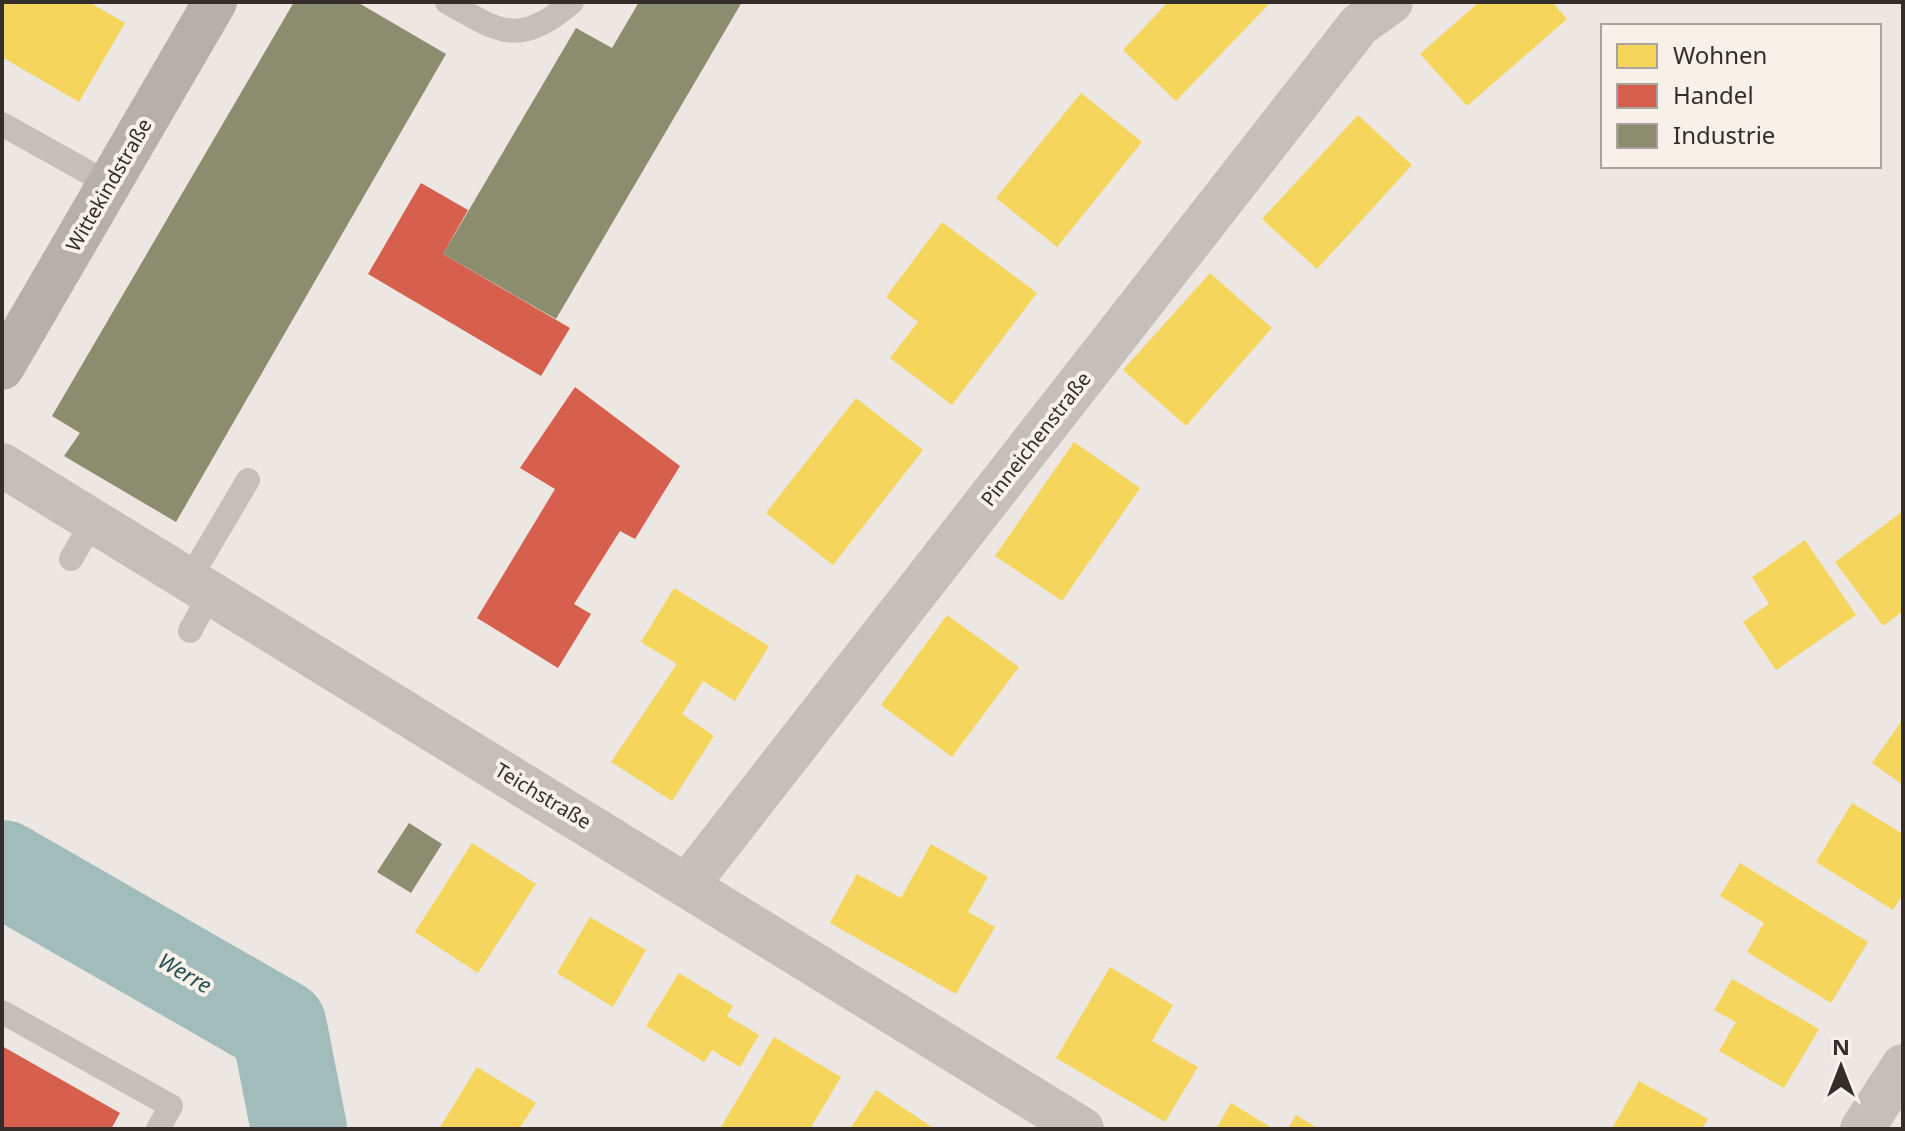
<svg xmlns="http://www.w3.org/2000/svg" width="1905" height="1131" font-family="'Noto Sans',sans-serif">
	<style>
		.homes { fill: #f6d55c }
		.shops { fill: #d6604d }
		.industry { fill: #8c8c6e }
		.lines { fill: none; stroke-linecap: round; stroke-linejoin: round }
		.river { stroke: #a1bcba; stroke-width: 96 }
		.lane { stroke: #c5bfbb; stroke-width: 24 }
		.street { stroke: #c5bfbb; stroke-width: 44 }
		.secondary { stroke: #b5b0ac; stroke-width: 44 }
		.labels { text-anchor: middle; stroke-width: 8; stroke-linejoin: round; paint-order: stroke }
		.street-label { font-size: 20px; fill: #352d2a; stroke: #f8f1ea }
		.water-label { font-size: 22px; font-style: italic; fill: #255051; stroke: #f8f1ea }
	</style>
	<rect width="100%" height="100%" fill="#ece7e2"/>
	<path class="homes" d="M 2,2 L 89,2 L 125,23 L 79,102 L 2,57 Z
		M 1168,2 L 1271,2 L 1176,101 L 1123,50 Z
		M 1479,2 L 1552,2 L 1567,19 L 1467,106 L 1420,54 Z
		M 1081,93 L 1142,142 L 1057,247 L 996,198 Z
		M 1358,115 L 1412,165 L 1317,269 L 1262,219 Z
		M 942,222 L 1037,293 L 952,405 L 890,358 L 918,322 L 886,297 Z
		M 1210,273 L 1272,328 L 1186,426 L 1123,370 Z
		M 856,398 L 923,450 L 833,565 L 766,513 Z
		M 1074,442 L 1140,488 L 1062,601 L 995,556 Z
		M 1903,511 L 1903,611 L 1883,626 L 1835,562 Z
		M 1805,540 L 1856,615 L 1776,670 L 1743,622 L 1769,604 L 1752,577 Z
		M 674,588 L 769,646 L 735,701 L 703,681 L 682,714 L 714,736 L 672,801 L 611,762 L 677,664 L 641,642 Z
		M 947,615 L 1019,667 L 952,757 L 881,705 Z
		M 1903,719 L 1903,785 L 1872,763 Z
		M 1852,803 L 1903,834 L 1903,894 L 1893,910 L 1816,862 Z
		M 472,843 L 536,884 L 478,973 L 415,932 Z
		M 931,844 L 988,877 L 968,912 L 995,927 L 956,994 L 830,923 L 857,874 L 901,898 Z
		M 1740,863 L 1868,942 L 1831,1003 L 1747,952 L 1764,923 L 1720,896 Z
		M 590,917 L 646,950 L 613,1007 L 557,973 Z
		M 1110,967 L 1173,1005 L 1152,1041 L 1198,1067 L 1165,1122 L 1056,1058 Z
		M 679,973 L 733,1006 L 727,1016 L 759,1035 L 740,1067 L 712,1050 L 704,1062 L 646,1026 Z
		M 1732,979 L 1819,1029 L 1784,1088 L 1719,1051 L 1736,1022 L 1714,1010 Z
		M 774,1037 L 841,1077 L 810,1129 L 720,1129 Z
		M 477,1067 L 536,1103 L 519,1129 L 439,1129 Z
		M 1639,1081 L 1708,1119 L 1702,1129 L 1612,1129 Z
		M 876,1090 L 935,1129 L 850,1129 Z
		M 1231,1103 L 1274,1129 L 1216,1129 Z
		M 1296,1115 L 1319,1129 L 1288,1129 Z"/>
	<path class="shops" d="M 421,183 L 468,210 L 443,254 L 570,328 L 541,376 L 368,274 Z
		M 575,387 L 680,466 L 635,539 L 620,531 L 574,604 L 591,614 L 558,668 L 477,618 L 555,489 L 520,468 Z
		M 2,1046 L 120,1113 L 111,1129 L 2,1129 Z"/>
	<path class="industry" d="M 294,2 L 357,2 L 446,54 L 176,522 L 64,456 L 80,433 L 52,416 Z
		M 639,2 L 742,2 L 556,319 L 443,254 L 576,28 L 612,48 Z
		M 409,823 L 442,844 L 411,893 L 377,872 Z"/>
	<g class="lines">
		<path class="river" d="M 2,868 L 279,1027 L 299,1129"/>
		<path class="lane" d="M 447,2 C 501,33 519,47 572,2
			M 2,124 L 109,184
			M 71,559 L 93,521
			M 189,580 L 248,480
			M 190,631 L 211,592
			M 2,1012 L 171,1106 L 158,1129"/>
		<path class="street" d="M 2,465 L 1082,1129
			M 688,884 L 1359,25 L 1391,2
			M 1862,1129 L 1903,1066"/>
		<path class="secondary" d="M 2,368 L 215,2"/>
	</g>
	<g class="labels">
		<g class="street-label">
			<text transform="translate(109 185) rotate(-60)" y="7">Wittekindstraße</text>
			<text transform="translate(1036 439) rotate(-52)" y="7">Pinneichenstraße</text>
			<text transform="translate(543 796) rotate(31)" y="7">Teichstraße</text>
		</g>
		<g class="water-label">
			<text transform="translate(185 973) rotate(30)" y="8">Werre</text>
		</g>
	</g>
	<rect width="1905" height="1131" fill="none" stroke="#352d2a" stroke-width="8"/>
	<rect x="1601" y="24" width="280" height="144" fill="#f8f1ea" stroke="#aaa39d" stroke-width="2"/>
	<rect x="1617" y="44" width="40" height="24" fill="#f6d55c" stroke="#aaa39d" stroke-width="2"/>
	<text x="1673" y="64" font-size="24" fill="#352d2a">Wohnen</text>
	<rect x="1617" y="84" width="40" height="24" fill="#d6604d" stroke="#aaa39d" stroke-width="2"/>
	<text x="1673" y="104" font-size="24" fill="#352d2a">Handel</text>
	<rect x="1617" y="124" width="40" height="24" fill="#8c8c6e" stroke="#aaa39d" stroke-width="2"/>
	<text x="1673" y="144" font-size="24" fill="#352d2a">Industrie</text>
	<g transform="translate(1841 1067)" stroke="#f8f1ea" stroke-width="6" paint-order="stroke">
	<path d="M0-6L14 30L0 20L-14 30Z" fill="#352d2a"/>
	<text y="-12" font-size="22" font-weight="bold" text-anchor="middle" fill="#352d2a">N</text>
	</g>
</svg>
